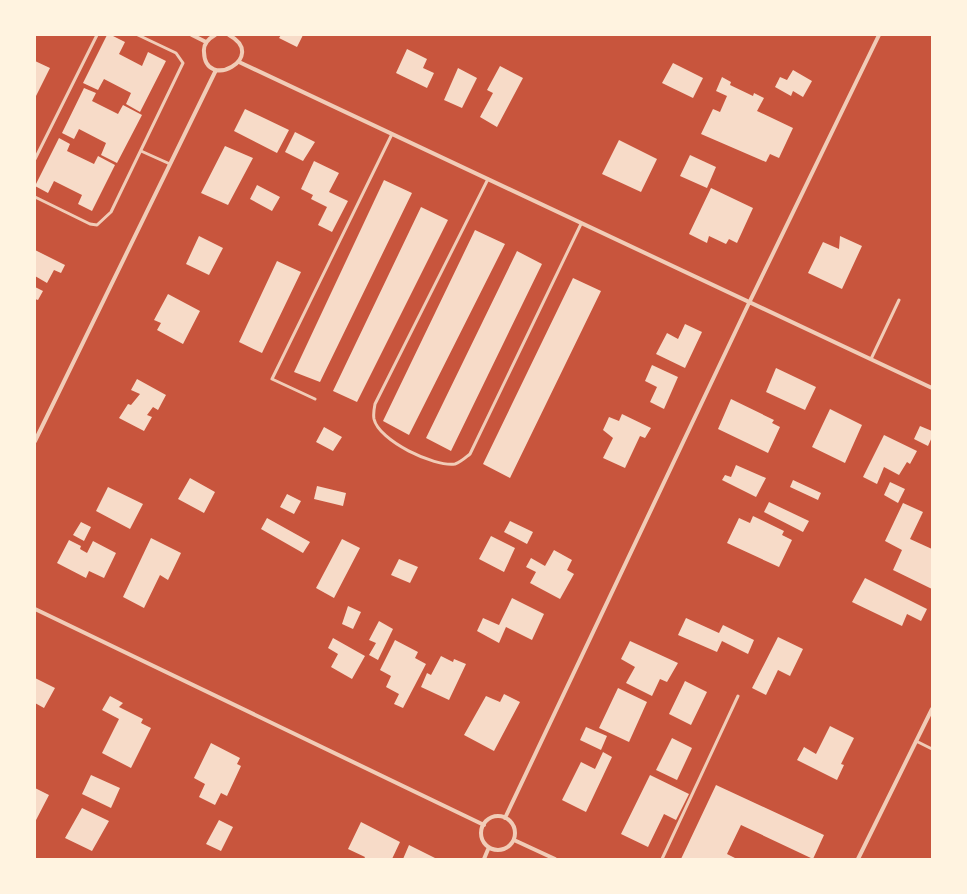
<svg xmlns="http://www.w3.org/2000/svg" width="967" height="894" font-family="'DM Sans',sans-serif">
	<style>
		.building { fill: #f7dbc8 }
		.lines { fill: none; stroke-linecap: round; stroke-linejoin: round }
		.service { stroke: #f1ccb7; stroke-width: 3 }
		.minor { stroke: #f1ccb7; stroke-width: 4 }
	</style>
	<rect width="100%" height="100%" fill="#c8553d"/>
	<path class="building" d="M 107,35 L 111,35 L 125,42 L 119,54 L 142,66 L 148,52 L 166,61 L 140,112 L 126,104 L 131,93 L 104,79 L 98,90 L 83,83 Z
		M 281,35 L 303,35 L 297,47 L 279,38 Z
		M 407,49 L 427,59 L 423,68 L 434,73 L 427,88 L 396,73 Z
		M 35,61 L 50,68 L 35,98 Z
		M 673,63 L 703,78 L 693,98 L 662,83 Z
		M 500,66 L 523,78 L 497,127 L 480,117 L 493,93 L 487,90 Z
		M 458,68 L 477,78 L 462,108 L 444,100 Z
		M 793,70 L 812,81 L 803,97 L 793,91 L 791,96 L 775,87 L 780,77 L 787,80 Z
		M 722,77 L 731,82 L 730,85 L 753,96 L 754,93 L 764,98 L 757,111 L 793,128 L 779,158 L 770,154 L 766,162 L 701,134 L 713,109 L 720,112 L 727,96 L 716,91 Z
		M 84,88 L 96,93 L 92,101 L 118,114 L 123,105 L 142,115 L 117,163 L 101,155 L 106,143 L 79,129 L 74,139 L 62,133 Z
		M 245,109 L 289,130 L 277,153 L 234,131 Z
		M 295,132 L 315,142 L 303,161 L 285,152 Z
		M 59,138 L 70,144 L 67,151 L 94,164 L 98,156 L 115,165 L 92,211 L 78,204 L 82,195 L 54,181 L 48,193 L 35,186 Z
		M 619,140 L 657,159 L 641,192 L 602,174 Z
		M 225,146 L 253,158 L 228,205 L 201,193 Z
		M 690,155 L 716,167 L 707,188 L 680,176 Z
		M 314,161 L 339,173 L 329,192 L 348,201 L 332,232 L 318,225 L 327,207 L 311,199 L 313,195 L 301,189 Z
		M 384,180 L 412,193 L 320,382 L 294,372 Z
		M 257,185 L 280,197 L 272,211 L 250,199 Z
		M 711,188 L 753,208 L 737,243 L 729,239 L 726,244 L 709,236 L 707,243 L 689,234 Z
		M 421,207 L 448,220 L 357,402 L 333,391 Z
		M 475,230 L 505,244 L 409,435 L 383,421 Z
		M 199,236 L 223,248 L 209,275 L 186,264 Z
		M 840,236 L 862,246 L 842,289 L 808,273 L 823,242 L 839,249 Z
		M 35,250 L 65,265 L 61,273 L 54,270 L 47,283 L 35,276 Z
		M 517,251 L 542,264 L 451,451 L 426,438 Z
		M 277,261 L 301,272 L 262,353 L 239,342 Z
		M 573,278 L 601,291 L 510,478 L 483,464 Z
		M 35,287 L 43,291 L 38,300 L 35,299 Z
		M 168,294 L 200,311 L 183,344 L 157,330 L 161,323 L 154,320 Z
		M 685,324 L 702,332 L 685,368 L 656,354 L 667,333 L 678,339 Z
		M 652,365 L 678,377 L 664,409 L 650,402 L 657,387 L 645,381 Z
		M 776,368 L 816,387 L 805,410 L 766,392 Z
		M 137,379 L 166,395 L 158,410 L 153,407 L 147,415 L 152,417 L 144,431 L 119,418 L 128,404 L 131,405 L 140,394 L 131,390 Z
		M 731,399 L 774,420 L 772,423 L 780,427 L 768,453 L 718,429 Z
		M 830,409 L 862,425 L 845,463 L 812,447 Z
		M 622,414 L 651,428 L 645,438 L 640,436 L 625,468 L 603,458 L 613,438 L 603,430 L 609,417 L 619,421 Z
		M 920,426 L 932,431 L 932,437 L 928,446 L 914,439 Z
		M 324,427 L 342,437 L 333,451 L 316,442 Z
		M 884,435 L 917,451 L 910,464 L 907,462 L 899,475 L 884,467 L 877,484 L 863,477 Z
		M 736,465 L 766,478 L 756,497 L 722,480 L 725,475 L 731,477 Z
		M 190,478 L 215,492 L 204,513 L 178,499 Z
		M 793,480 L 821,493 L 818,500 L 790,487 Z
		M 890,482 L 905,489 L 898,503 L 884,495 Z
		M 317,486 L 346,493 L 343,506 L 314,499 Z
		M 108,487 L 143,504 L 130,529 L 96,511 Z
		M 287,494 L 301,501 L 294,514 L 280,507 Z
		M 769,502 L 809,521 L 803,532 L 764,512 Z
		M 903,503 L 923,512 L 910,539 L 932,549 L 932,589 L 893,570 L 902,550 L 885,541 Z
		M 753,516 L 784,531 L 782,535 L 792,540 L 779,567 L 727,543 L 739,518 L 750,523 Z
		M 267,518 L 310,542 L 303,553 L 261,529 Z
		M 510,521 L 533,532 L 527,544 L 504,532 Z
		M 81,522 L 91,527 L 84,541 L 73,535 Z
		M 491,536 L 515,548 L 504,572 L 479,559 Z
		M 151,538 L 181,553 L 168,580 L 160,575 L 144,608 L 123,597 Z
		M 342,539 L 360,548 L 334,598 L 316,588 Z
		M 69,540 L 81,546 L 80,549 L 87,553 L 93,541 L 116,553 L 104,578 L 89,571 L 86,578 L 57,563 Z
		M 554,550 L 572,560 L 567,570 L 574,574 L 560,599 L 530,583 L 536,572 L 526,567 L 531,558 L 545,566 Z
		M 399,559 L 418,567 L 410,583 L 391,575 Z
		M 865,578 L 927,609 L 921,621 L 907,614 L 902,626 L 852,602 Z
		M 512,598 L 544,614 L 532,640 L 506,627 L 499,643 L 477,631 L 483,618 L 499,625 Z
		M 348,606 L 361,612 L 353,629 L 342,624 Z
		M 686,618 L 719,633 L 723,625 L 754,640 L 748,654 L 722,641 L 717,652 L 678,635 Z
		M 379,621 L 393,629 L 378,660 L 369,655 L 376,643 L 369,640 Z
		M 778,637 L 803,649 L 790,676 L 778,670 L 766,695 L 752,688 Z
		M 333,638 L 365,656 L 352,679 L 331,667 L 338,654 L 328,648 Z
		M 395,640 L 418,652 L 415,658 L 426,664 L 403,708 L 394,704 L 399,694 L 386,687 L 391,676 L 380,670 Z
		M 630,641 L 678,663 L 667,682 L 660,679 L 652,696 L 626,683 L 635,667 L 621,659 Z
		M 441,656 L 453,662 L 454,659 L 466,664 L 449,700 L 421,687 L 427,673 L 431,675 Z
		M 35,678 L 55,688 L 44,708 L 35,703 Z
		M 685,681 L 707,692 L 691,725 L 669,714 Z
		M 618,688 L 647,702 L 629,742 L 599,728 Z
		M 504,694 L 520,702 L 494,751 L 464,735 L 486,696 L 500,702 Z
		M 110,696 L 123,703 L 119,707 L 143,719 L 141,723 L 151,728 L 131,768 L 102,753 L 119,719 L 102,710 Z
		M 830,726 L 854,738 L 841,764 L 844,765 L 837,780 L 797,760 L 804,747 L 816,754 Z
		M 586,727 L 607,736 L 601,750 L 580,740 Z
		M 672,738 L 692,748 L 677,780 L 656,770 Z
		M 211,743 L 240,758 L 237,764 L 241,766 L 227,796 L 221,793 L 215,805 L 199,797 L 205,784 L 194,778 Z
		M 603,752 L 612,757 L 586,812 L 562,800 L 581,762 L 595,769 Z
		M 91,775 L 120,788 L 111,808 L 82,794 Z
		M 650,775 L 689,794 L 676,820 L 664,814 L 648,847 L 621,834 Z
		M 716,785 L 824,835 L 813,859 L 741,825 L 727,854 L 737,859 L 681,859 Z
		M 35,788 L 49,795 L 35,822 Z
		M 82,808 L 109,821 L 92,851 L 65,838 Z
		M 219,820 L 233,827 L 221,851 L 206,844 Z
		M 361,822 L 400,842 L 392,859 L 364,859 L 365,857 L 348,849 Z
		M 409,845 L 437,859 L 403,859 Z"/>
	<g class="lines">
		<path class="service" d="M 141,151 L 170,164
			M 35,159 L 97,35
			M 488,179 L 375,404 C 374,409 373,414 374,419 C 379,441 434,467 455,464 C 461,462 465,458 470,454 L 581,224
			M 35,197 L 90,224 L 97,225 L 111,212 L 183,63 L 176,53 L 138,35
			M 871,359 L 899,300
			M 315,399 L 272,379 L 392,134
			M 916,741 L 932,749
			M 662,859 L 738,696"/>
		<path class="minor" d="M 192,35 L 206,42
			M 215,35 C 208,39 203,44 204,52 C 205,92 269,57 229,35
			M 239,62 L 932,388
			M 35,441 L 216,70
			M 35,609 L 484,825
			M481 833a17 17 0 1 1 34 0a17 17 0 1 1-34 0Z
			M 505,818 L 749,303 L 879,35
			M 514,840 L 555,859
			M 484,859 L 489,847
			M 858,859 L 932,709"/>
	</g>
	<rect width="967" height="894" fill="none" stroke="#fff3e0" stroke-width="72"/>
</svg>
